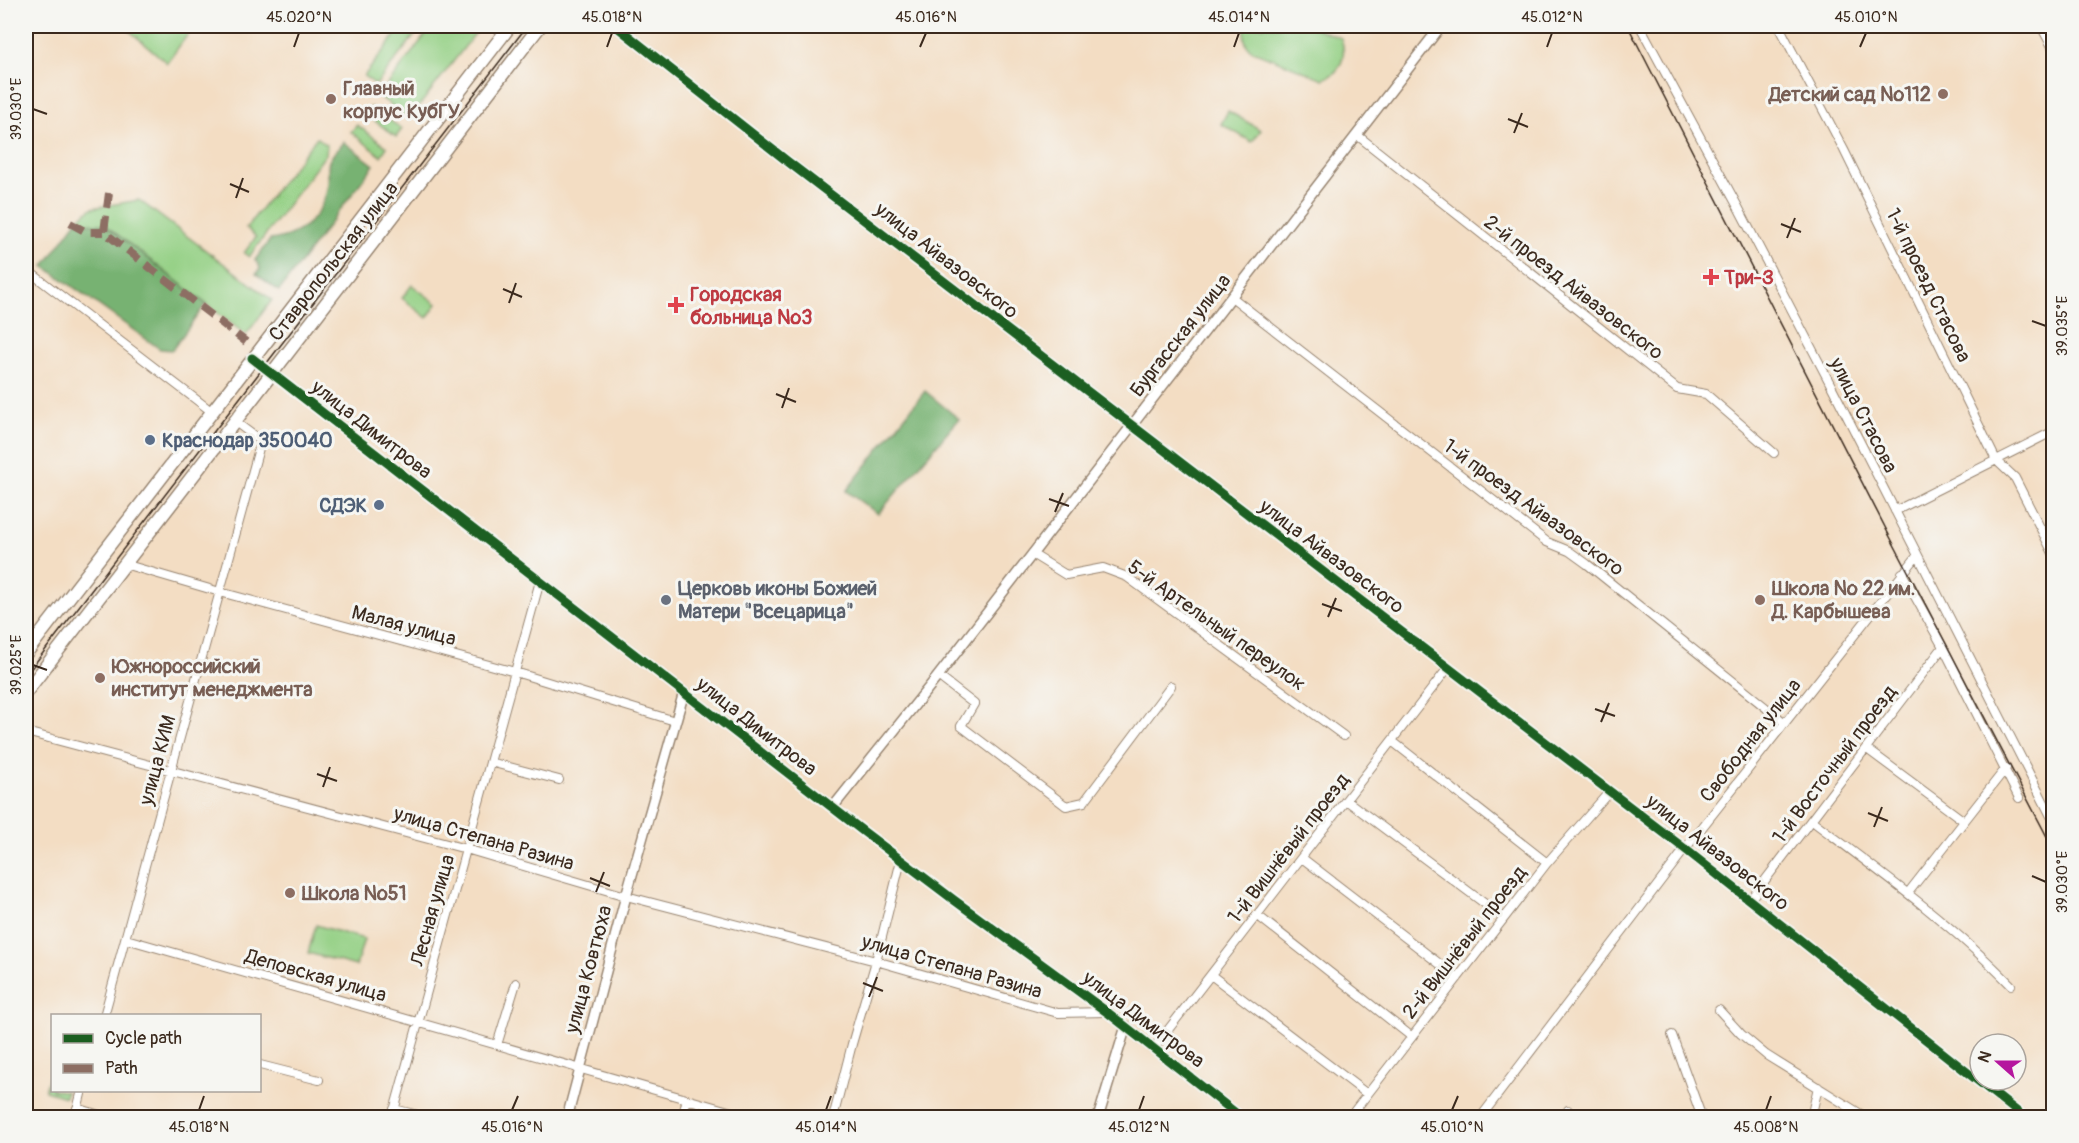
<svg xmlns="http://www.w3.org/2000/svg" width="2079" height="1143" font-family="Pangolin,sans-serif">
	<style>
		.green { fill: #94d085; stroke: #687d52; stroke-width: 1.5 }
		.forest { fill: #77b272; stroke: #596e48; stroke-width: 1.5 }
		.lines { fill: none; stroke-linecap: round; stroke-linejoin: round }
		.minor-casing { stroke: #978470; stroke-width: 10 }
		.tertiary-casing { stroke: #978470; stroke-width: 12 }
		.primary-casing { stroke: #978470; stroke-width: 15 }
		.minor { stroke: #fff; stroke-width: 8 }
		.tertiary { stroke: #fff; stroke-width: 9 }
		.primary { stroke: #fff; stroke-width: 12 }
		.tram { stroke: #3b2a1e; stroke-width: 1.5 }
		.quiet { stroke: #8d6e63; stroke-width: 8; stroke-dasharray: 15 8; stroke-linecap: butt }
		.cycleway-casing { stroke: #f6f6f2; stroke-width: 13 }
		.cycleway { stroke: #1b5e20; stroke-width: 9 }
		.ticks { fill: none; stroke: #3b2a1e; stroke-width: 2 }
		.education-dot { fill: #8d6e63; stroke: #f6f6f2; stroke-width: 2 }
		.health-dot { fill: #e0444e; stroke: #f6f6f2; stroke-width: 2 }
		.service-dot { fill: #5c6f8a; stroke: #f6f6f2; stroke-width: 2 }
		.worship-dot { fill: #6b7280; stroke: #f6f6f2; stroke-width: 2 }
		.labels { text-anchor: middle; stroke-width: 6; stroke-linejoin: round; paint-order: stroke }
		.education-label { font-size: 20px; font-weight: bold; fill: #785e54; stroke: #f6f6f2; text-anchor: start }
		.street-label { font-size: 20px; fill: #3b2a1e; stroke: #f6f6f2 }
		.health-label { font-size: 20px; font-weight: bold; fill: #be3a42; stroke: #f6f6f2; text-anchor: start }
		.service-label { font-size: 20px; font-weight: bold; fill: #4e5e75; stroke: #f6f6f2; text-anchor: start }
		.worship-label { font-size: 20px; font-weight: bold; fill: #5b616d; stroke: #f6f6f2; text-anchor: start }
		.neatline { fill: none; stroke: #3b2a1e; stroke-width: 2 }
		.ticks-label { font-size: 15px; text-anchor: middle; fill: #3b2a1e }
	</style>
	<rect width="100%" height="100%" fill="#f6f6f2"/>
	<filter id="ink" filterUnits="userSpaceOnUse"><feTurbulence type="fractalNoise" baseFrequency=".0167" numOctaves="2"/><feDisplacementMap in="SourceGraphic" scale="12" xChannelSelector="R" yChannelSelector="G"/><feConvolveMatrix kernelMatrix="1 2 1 2 8 2 1 2 1" color-interpolation-filters="sRGB"/></filter>
	<filter id="wash" filterUnits="userSpaceOnUse"><feTurbulence type="fractalNoise" baseFrequency=".008" numOctaves="4" result="noise"/><feDisplacementMap in="SourceGraphic" scale="24" xChannelSelector="R" yChannelSelector="G"/><feGaussianBlur stdDeviation="1.35" result="paint"/><feColorMatrix in="noise" values="0 0 0 0 0 0 0 0 0 0 0 0 0 0 0 0 0 1.4 0 .05"/><feComposite in="paint" operator="in"/></filter>
	<g filter="url(#wash)">
		<rect width="100%" height="100%" fill="#f3ddc3"/>
		<path class="green" d="M 124,26 L 194,26 L 167,63 Z
			M 402,26 L 422,26 L 376,85 L 364,76 Z
			M 432,26 L 481,26 L 409,119 L 379,96 Z
			M 1246,26 L 1309,26 L 1341,38 C 1347,55 1342,73 1323,79 L 1253,51 C 1244,46 1243,35 1246,26 Z
			M 371,107 L 402,129 L 396,137 L 366,114 Z
			M 1228,111 L 1261,130 L 1252,142 L 1221,124 Z
			M 357,125 L 387,147 L 381,156 L 351,132 Z
			M 317,137 L 327,145 L 326,154 L 249,257 L 244,253 L 256,237 L 246,228 Z
			M 139,200 L 272,300 L 246,335 L 105,225 L 76,222 L 76,220 L 92,208 Z
			M 412,285 L 437,304 L 427,318 L 402,298 Z
			M 316,925 L 364,939 L 356,966 L 308,953 Z
			M 52,1066 L 52,1090 L 66,1091 L 65,1097 L 45,1091 Z"/>
		<path class="forest" d="M 344,142 L 374,165 L 279,291 L 256,274 L 260,269 L 259,265 L 255,260 L 270,240 C 302,236 323,216 328,184 C 329,177 327,167 329,161 C 332,154 339,148 344,142 Z
			M 76,222 L 105,225 L 206,304 L 172,350 L 160,349 L 44,266 Z
			M 925,391 L 959,419 L 878,514 L 846,491 Z"/>
	</g>
	<g filter="url(#ink)">
		<g class="lines">
			<g class="minor-casing">
				<path id="minor" d="M 1640,26 L 1738,207 L 1834,391 L 2054,822
					M 1779,26 L 1844,150 L 1996,460 L 2015,478 L 2054,555
					M 2041,26 L 2054,50
					M 1357,135 L 1677,389 L 1706,394 L 1774,453
					M 26,269 L 211,411
					M 1233,298 L 1547,542 L 1569,551 L 1587,564 L 1785,723
					M 1895,511 L 2054,431
					M 1032,554 L 1066,575 L 1103,568 L 1127,577 L 1344,736
					M 124,564 L 220,592 L 515,672 L 675,721
					M 1902,573 L 1943,647 L 2019,798
					M 938,676 L 974,704 L 961,726 L 1066,806 L 1084,802 L 1171,686
					M 26,732 L 466,849 L 626,896 L 876,961 L 1058,1013 L 1107,1012
					M 1392,741 L 1547,863
					M 1867,749 L 1964,821
					M 490,762 L 559,780
					M 1346,800 L 1504,918
					M 1811,820 C 1880,872 1951,923 2011,985
					M 1302,858 L 1458,978
					M 1908,893 L 2006,768
					M 1750,900 L 1943,647
					M 1257,915 L 1412,1037
					M 126,939 L 753,1118
					M 1211,975 L 1367,1094
					M 1719,1010 L 1741,1034 L 1766,1055 L 1867,1118
					M 104,1016 L 261,441 L 234,421
					M 1672,1035 L 1702,1118
					M 497,1045 L 516,983
					M 1154,1048 L 1448,668
					M 260,1065 L 319,1080
					M 77,1108 L 109,1118
					M 394,1109 L 430,1118
					M 1568,1110 L 1571,1118
					M 75,1118 L 82,1090
					M 392,1118 L 540,581
					M 682,1118 L 687,1099
					M 833,1118 L 852,1044 L 876,961 L 901,860
					M 1349,1118 L 1547,863 L 1610,791
					M 1480,1118 L 1685,849 L 1917,556
					M 1811,1118 L 1818,1087"/>
			</g>
			<g class="tertiary-casing">
				<path id="tertiary" d="M 616,26 L 787,161 L 1685,849 L 2025,1118
					M 252,358 L 864,832 L 954,900 L 1107,1012 L 1242,1118
					M 833,807 L 938,676 L 1441,26
					M 567,1118 L 626,896 L 684,692
					M 1098,1118 L 1126,1026"/>
			</g>
			<g class="primary-casing">
				<path id="primary" d="M 26,653 L 510,26
					M 26,692 L 540,26"/>
			</g>
			<use href="#minor" class="minor"/>
			<use href="#tertiary" class="tertiary"/>
			<use href="#primary" class="primary"/>
			<path class="tram" d="M 1628,26 L 1888,533 L 2054,850
				M 26,675 L 527,26"/>
			<path class="quiet" d="M 109,193 L 104,232 L 246,342
				M 70,223 L 86,232 L 104,232"/>
			<g class="cycleway-casing">
				<path id="cycleway" d="M 616,26 L 787,161 L 1685,849 L 2025,1118
					M 252,358 L 864,832 L 954,900 L 1107,1012 L 1242,1118"/>
			</g>
			<use href="#cycleway" class="cycleway"/>
		</g>
	</g>
	<path class="ticks" d="M 294,47 L 299,33M 607,47 L 612,33M 920,47 L 926,33M 1234,47 L 1239,33M 1547,47 L 1552,33M 1860,47 L 1866,33M 33,109 L 47,114M 1508,119 L 1528,127M 1514,133 L 1522,113M 230,184 L 249,192M 236,198 L 243,178M 1781,224 L 1801,232M 1787,238 L 1795,218M 503,289 L 522,297M 509,303 L 516,283M 2032,321 L 2046,326M 776,394 L 796,402M 782,408 L 789,388M 1049,499 L 1069,506M 1055,512 L 1063,493M 1322,604 L 1342,611M 1328,617 L 1336,598M 33,665 L 47,670M 1595,709 L 1615,716M 1601,722 L 1609,703M 317,774 L 337,781M 323,787 L 330,767M 1868,813 L 1888,821M 1874,827 L 1882,807M 2032,876 L 2046,882M 590,878 L 610,886M 596,892 L 604,872M 863,983 L 883,991M 869,997 L 877,977M 199,1110 L 204,1096M 512,1110 L 518,1096M 826,1110 L 831,1096M 1139,1110 L 1144,1096M 1452,1110 L 1458,1096M 1766,1110 L 1771,1096"/>
	<g class="education-dot">
		<circle cx="1943" cy="94" r="6"/>
		<circle cx="331" cy="99" r="6"/>
		<circle cx="1760" cy="600" r="6"/>
		<circle cx="100" cy="678" r="6"/>
		<circle cx="290" cy="893" r="6"/>
	</g>
	<g class="health-dot">
		<path d="M1708 268h6v6h6v6h-6v6h-6v-6h-6v-6h6z"/>
		<path d="M673 296h6v6h6v6h-6v6h-6v-6h-6v-6h6z"/>
	</g>
	<g class="service-dot">
		<circle cx="150" cy="440" r="6"/>
		<circle cx="379" cy="505" r="6"/>
	</g>
	<circle class="worship-dot" cx="666" cy="600" r="6"/>
	<g class="labels">
		<g class="education-label">
			<text x="343" y="95">Главный<tspan x="343" dy="23">корпус КубГУ</tspan></text>
			<text x="1931" y="101" text-anchor="end">Детский сад №112</text>
			<text x="1772" y="595">Школа № 22 им.<tspan x="1772" dy="23">Д. Карбышева</tspan></text>
			<text x="112" y="673">Южнороссийский<tspan x="112" dy="23">институт менеджмента</tspan></text>
			<text x="302" y="900">Школа №51</text>
		</g>
		<g class="street-label">
			<text transform="translate(947 260) rotate(38)" y="7">улица Айвазовского</text>
			<text transform="translate(333 261) rotate(-52)" y="7">Ставропольская улица</text>
			<text transform="translate(1929 285) rotate(64)" y="7">1-й проезд Стасова</text>
			<text transform="translate(1574 287) rotate(38)" y="7">2-й проезд Айвазовского</text>
			<text transform="translate(1180 335) rotate(-52)" y="7">Бургасская улица</text>
			<text transform="translate(1864 415) rotate(63)" y="7">улица Стасова</text>
			<text transform="translate(372 429) rotate(38)" y="7">улица Димитрова</text>
			<text transform="translate(1534 507) rotate(36)" y="7">1-й проезд Айвазовского</text>
			<text transform="translate(1332 556) rotate(37)" y="7">улица Айвазовского</text>
			<text transform="translate(404 625) rotate(15)" y="7">Малая улица</text>
			<text transform="translate(1217 625) rotate(35)" y="7">5-й Артельный переулок</text>
			<text transform="translate(757 726) rotate(38)" y="7">улица Димитрова</text>
			<text transform="translate(1750 740) rotate(-52)" y="7">Свободная улица</text>
			<text transform="translate(157 760) rotate(-75)" y="7">улица КИМ</text>
			<text transform="translate(1834 764) rotate(-53)" y="7">1-й Восточный проезд</text>
			<text transform="translate(484 838) rotate(16)" y="7">улица Степана Разина</text>
			<text transform="translate(1288 848) rotate(-52)" y="7">1-й Вишнёвый проезд</text>
			<text transform="translate(1718 852) rotate(38)" y="7">улица Айвазовского</text>
			<text transform="translate(432 910) rotate(-74)" y="7">Лесная улица</text>
			<text transform="translate(1464 942) rotate(-52)" y="7">2-й Вишнёвый проезд</text>
			<text transform="translate(952 966) rotate(16)" y="7">улица Степана Разина</text>
			<text transform="translate(588 969) rotate(-75)" y="7">улица Ковтюха</text>
			<text transform="translate(316 975) rotate(16)" y="7">Деповская улица</text>
			<text transform="translate(1144 1019) rotate(37)" y="7">улица Димитрова</text>
		</g>
		<g class="health-label">
			<text x="1724" y="284">Три-З</text>
			<text x="690" y="301">Городская<tspan x="690" dy="23">больница №3</tspan></text>
		</g>
		<g class="service-label">
			<text x="162" y="447">Краснодар 350040</text>
			<text x="367" y="512" text-anchor="end">СДЭК</text>
		</g>
		<g class="worship-label">
			<text x="678" y="595">Церковь иконы Божией<tspan x="678" dy="23">Матери "Всецарица"</tspan></text>
		</g>
	</g>
	<rect width="2079" height="1143" fill="none" stroke="#f6f6f2" stroke-width="66"/>
	<rect x="51" y="1014" width="210" height="78" fill="#f6f6f2" stroke="#aba49d" stroke-width="1.5"/>
	<rect x="63" y="1034" width="30" height="9" fill="#1b5e20" stroke="#aba49d" stroke-width="1.5"/>
	<text x="105" y="1044" font-size="18" fill="#3b2a1e">Cycle path</text>
	<rect x="63" y="1064" width="30" height="9" fill="#8d6e63" stroke="#aba49d" stroke-width="1.5"/>
	<text x="105" y="1074" font-size="18" fill="#3b2a1e">Path</text>
	<g transform="translate(1998 1062) rotate(291)"><circle r="28" fill="#f6f6f2" stroke="#aba49d" stroke-width="1.5"/>
	<path d="M0-4.5L10 22L0 15L-10 22Z" fill="#b5179e"/>
	<text y="-9" font-size="16" font-weight="bold" text-anchor="middle" fill="#3b2a1e">N</text>
	</g>
	<rect x="33" y="33" width="2013" height="1077" class="neatline"/>
	<g class="ticks-label">
		<text x="299" y="22">45.020°N</text>
		<text x="612" y="22">45.018°N</text>
		<text x="926" y="22">45.016°N</text>
		<text x="1239" y="22">45.014°N</text>
		<text x="1552" y="22">45.012°N</text>
		<text x="1866" y="22">45.010°N</text>
		<text transform="translate(16 109) rotate(-90)" y="5">39.030°E</text>
		<text transform="translate(2062 326) rotate(-90)" y="5">39.035°E</text>
		<text transform="translate(16 665) rotate(-90)" y="5">39.025°E</text>
		<text transform="translate(2062 882) rotate(-90)" y="5">39.030°E</text>
		<text x="199" y="1132">45.018°N</text>
		<text x="512" y="1132">45.016°N</text>
		<text x="826" y="1132">45.014°N</text>
		<text x="1139" y="1132">45.012°N</text>
		<text x="1452" y="1132">45.010°N</text>
		<text x="1766" y="1132">45.008°N</text>
	</g>
</svg>
